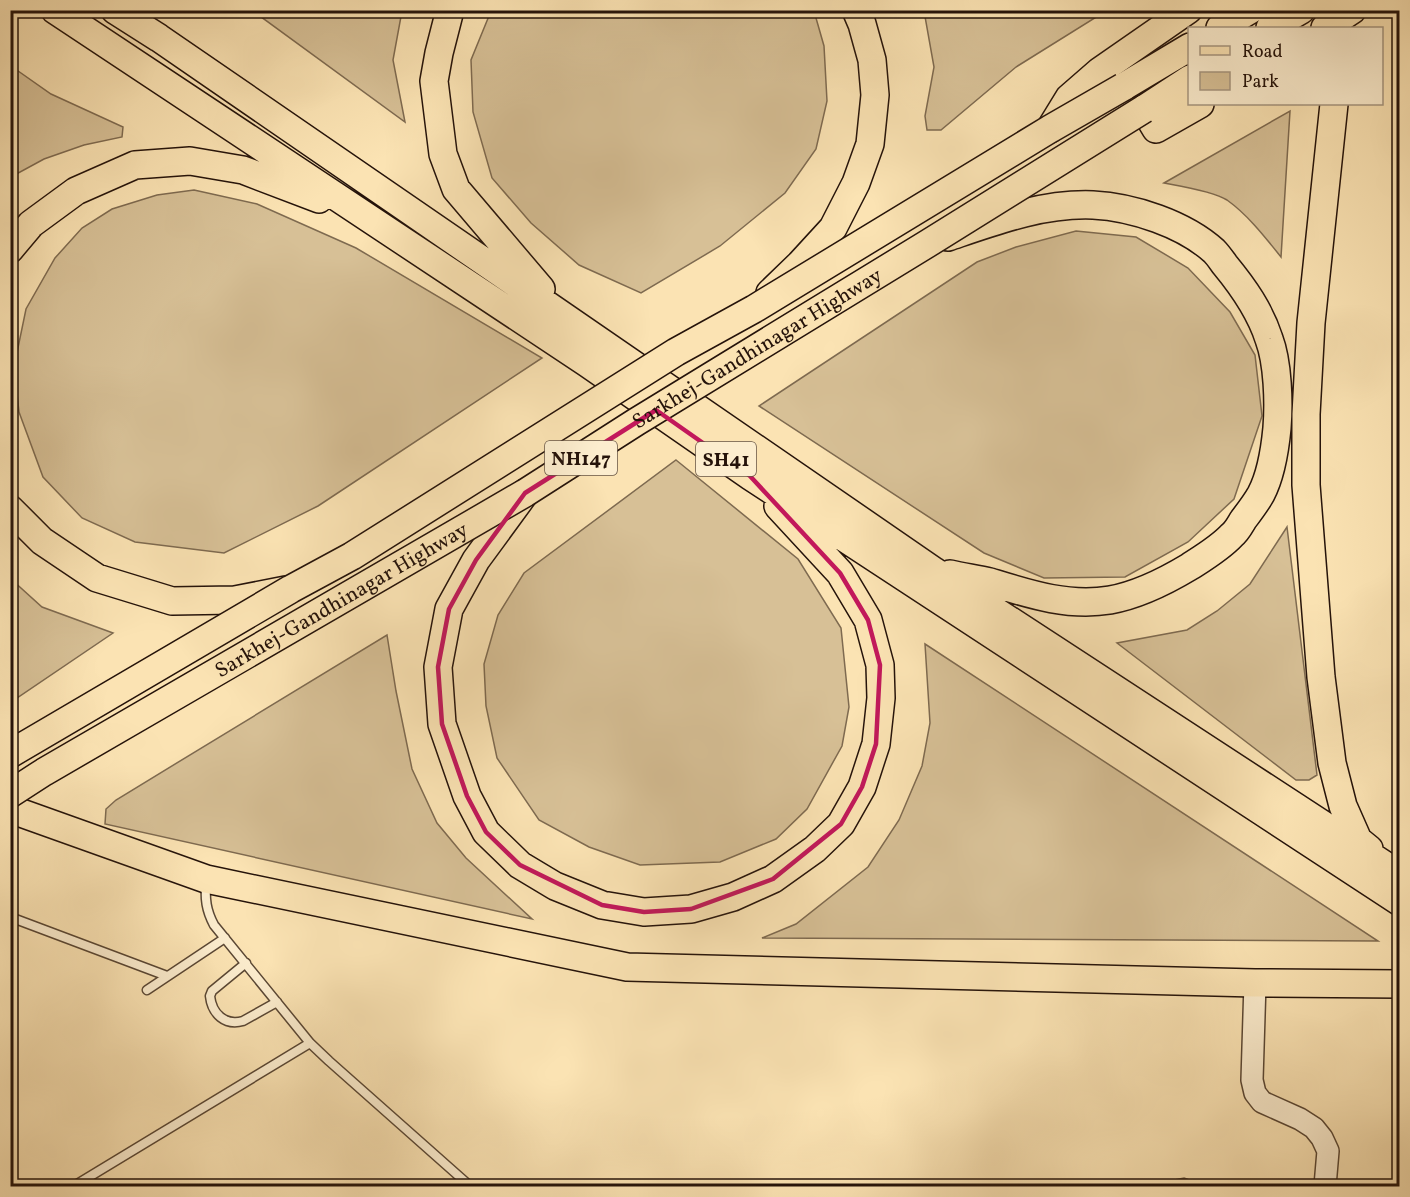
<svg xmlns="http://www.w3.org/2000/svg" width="1410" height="1197" font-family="Vollkorn,serif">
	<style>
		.green { fill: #d7c096; stroke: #7e6a50; stroke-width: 1.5 }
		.water { fill: #b29c7a; stroke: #7a654d; stroke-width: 1.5 }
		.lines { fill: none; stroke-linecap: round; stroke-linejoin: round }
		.service-casing { stroke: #5a4734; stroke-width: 11 }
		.tertiary-casing { stroke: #5a4734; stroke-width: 24 }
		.primary-casing { stroke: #25130a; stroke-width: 30 }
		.trunk-casing { stroke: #25130a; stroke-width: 30 }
		.service { stroke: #fcedce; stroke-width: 8 }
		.tertiary { stroke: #fcedce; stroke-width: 21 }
		.primary { stroke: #fbe3b3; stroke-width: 27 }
		.trunk { stroke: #fbe3b3; stroke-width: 27 }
		.trunk-bridge-casing { stroke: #25130a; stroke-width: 30; stroke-linecap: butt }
		.trunk-bridge { stroke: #fbe3b3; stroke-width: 27 }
		.marked { fill: none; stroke: #c2185b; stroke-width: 4.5; stroke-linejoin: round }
		.labels { text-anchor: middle; stroke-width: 4.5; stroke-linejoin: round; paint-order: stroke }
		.shield { fill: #fcedce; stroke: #665445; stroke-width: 1.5 }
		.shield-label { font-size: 20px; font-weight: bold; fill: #25130a }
		.street-label { font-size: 21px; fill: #25130a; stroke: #fcedce }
	</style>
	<rect width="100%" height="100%" fill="#fbe3b3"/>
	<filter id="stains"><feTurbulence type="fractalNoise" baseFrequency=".00333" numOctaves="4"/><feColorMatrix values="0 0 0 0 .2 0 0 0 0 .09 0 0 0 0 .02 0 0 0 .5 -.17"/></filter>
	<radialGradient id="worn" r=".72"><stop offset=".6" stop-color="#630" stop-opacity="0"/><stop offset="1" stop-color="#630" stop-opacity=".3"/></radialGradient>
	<path class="green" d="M 253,11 L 402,11 L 393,60 L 405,122 Z
		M 491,11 L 814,11 L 824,46 L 827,101 L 816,149 L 785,193 L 720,246 L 641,293 L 579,265 L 531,223 L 492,178 L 473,112 L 471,60 Z
		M 924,11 L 924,10 L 1106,11 L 1016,67 L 941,130 L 927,130 L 925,116 L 934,67 Z
		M 11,66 L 51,94 L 123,127 L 122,137 L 84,145 L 44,159 L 11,177 Z
		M 1290,111 L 1281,257 C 1265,237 1248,215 1227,200 C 1213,191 1180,186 1164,183 Z
		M 194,190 L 257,204 L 356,248 L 542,358 L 318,506 L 224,553 L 135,542 L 82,518 L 43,477 L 19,412 L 14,367 L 26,309 L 55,258 L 82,228 L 112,209 L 157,195 Z
		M 1076,231 L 1136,237 L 1188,268 L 1230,312 L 1255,355 L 1262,416 L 1234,499 L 1188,542 L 1125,577 L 1044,578 L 984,553 L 759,406 L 977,262 L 1016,247 Z
		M 676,460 L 798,559 L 841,628 L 849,707 L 842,746 L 807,809 L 776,839 L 720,862 L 640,865 L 589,847 L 539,820 L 497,758 L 486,706 L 484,664 L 498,615 L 524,573 Z
		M 1287,527 L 1317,775 L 1309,780 L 1296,780 L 1117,643 L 1187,630 L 1217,611 L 1250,584 Z
		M 11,579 L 42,607 L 113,633 L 11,702 Z
		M 387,635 L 396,691 L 412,769 L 437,823 L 466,858 L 532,919 L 105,824 L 106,809 L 116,800 Z
		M 925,644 L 1378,941 L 762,938 L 796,924 L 868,867 L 899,820 L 922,766 L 930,723 Z"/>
	<path class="water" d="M 1184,1178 L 1205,1186 L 1145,1186 Z"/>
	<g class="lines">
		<g class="service-casing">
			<path id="service" d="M 206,883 C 205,899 206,910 214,925 L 310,1043 L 329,1061 L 470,1186
				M 10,917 L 167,976
				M 246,963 L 212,991 L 210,996 C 212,1014 225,1026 243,1021 L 277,1002
				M 147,990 L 225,938
				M 74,1186 L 310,1043"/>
		</g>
		<g class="tertiary-casing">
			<path id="tertiary" d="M 1255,983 L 1252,1080 L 1255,1093 L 1262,1102 L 1300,1119 L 1314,1128 L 1322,1138 L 1328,1151 L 1325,1186"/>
		</g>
		<g class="primary-casing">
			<path id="primary" d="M 55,10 L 587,363 L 750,476 L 1400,902
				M 115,10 L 159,38 L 934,571 L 1400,875
				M 450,10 L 439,53 L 434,81 L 443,154 L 456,189 L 541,289
				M 1325,28 L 1352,10
				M 1334,104 L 1311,323 L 1306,414 L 1306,485 L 1321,677 L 1332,763 L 1343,806 L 1358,840 L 1369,849
				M 1144,109 L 1156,129 L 1200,104
				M 1050,129 L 1069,98 L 1100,71 L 1188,10
				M 948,237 C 995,221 1043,203 1093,205 C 1133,207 1184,224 1214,251 C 1218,255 1222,261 1225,265 C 1244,288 1260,311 1269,339 C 1278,363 1279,403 1277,428 C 1275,449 1271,475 1261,494 C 1256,503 1249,512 1243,520 C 1240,525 1237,531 1232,535 C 1220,548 1203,558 1189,567 C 1164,582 1138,595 1110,600 C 1068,607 1029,594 990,582 C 977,579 963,577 950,574
				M 10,249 L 31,224 L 76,191 L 135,165 L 190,161 L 243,170 L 319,199
				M 770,293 L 800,264 L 833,228 L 856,183 L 870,144 L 875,95 L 872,60 L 862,24 L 856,10
				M 525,493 L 476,560 L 449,609 L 438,667 L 442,724 L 467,796 L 486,832 L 520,865 L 555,886 L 602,905 L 644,912 L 691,909 L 733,897 L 773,879 L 815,849 L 841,824 L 862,787 L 876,744 L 881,698 L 880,665 L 868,620 L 840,573 L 778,506
				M 10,509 L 42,541 L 97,578 L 172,601 L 235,600 L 286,590
				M 10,809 L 206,879 L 627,967 L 1255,983 L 1400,984"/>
		</g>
		<g class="trunk-casing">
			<path id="trunk" d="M 1220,28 L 1250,10
				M 1270,28 L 1301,10
				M 1123,87 L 1190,47
				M 1144,109 L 1190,79"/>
		</g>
		<use href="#service" class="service"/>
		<use href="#tertiary" class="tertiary"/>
		<use href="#primary" class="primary"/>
		<use href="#trunk" class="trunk"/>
		<g class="trunk-bridge-casing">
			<g id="trunk-bridge">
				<path d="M 10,754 L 291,589 L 352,556 L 676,352 L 754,309 L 1050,129 L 1123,87"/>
				<path id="s1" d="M 10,794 L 44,772 L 525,493 L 636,422 L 927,244 L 1144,109"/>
			</g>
		</g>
		<use href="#trunk-bridge" class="trunk-bridge"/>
	</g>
	<path class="marked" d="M 656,410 L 750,476 L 840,573 L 868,620 L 880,665 L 876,744 L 862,787 L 841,824 L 773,879 L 691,909 L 644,912 L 602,905 L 520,865 L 486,832 L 467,796 L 442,724 L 438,667 L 449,609 L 476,560 L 525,493 Z"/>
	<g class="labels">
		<g class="shield">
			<rect x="545" y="441" width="72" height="34" rx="4.5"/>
			<rect x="696" y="442" width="60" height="34" rx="4.5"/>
		</g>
		<g class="shield-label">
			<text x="581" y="465">NH147</text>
			<text x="726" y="466">SH41</text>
		</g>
		<g class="street-label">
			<text dy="7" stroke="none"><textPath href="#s1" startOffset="870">Sarkhej-Gandhinagar Highway</textPath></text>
			<text dy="7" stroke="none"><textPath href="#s1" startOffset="384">Sarkhej-Gandhinagar Highway</textPath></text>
		</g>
	</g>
	<rect width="1410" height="1197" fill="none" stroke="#fbe3b3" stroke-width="36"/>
	<rect x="12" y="12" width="1386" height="1173" fill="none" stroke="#25130a" stroke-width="3"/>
	<rect x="18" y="18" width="1374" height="1161" fill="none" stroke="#25130a" stroke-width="1.5"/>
	<rect x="1188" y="27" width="195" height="78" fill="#fcedce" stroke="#a69680" stroke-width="1.5"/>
	<rect x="1200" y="46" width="30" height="9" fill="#fbe3b3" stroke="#a69680" stroke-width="1.5"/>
	<text x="1242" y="57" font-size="18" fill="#25130a">Road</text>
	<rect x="1200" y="72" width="30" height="18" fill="#d7c096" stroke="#a69680" stroke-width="1.5"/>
	<text x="1242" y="87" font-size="18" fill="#25130a">Park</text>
	<rect width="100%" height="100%" filter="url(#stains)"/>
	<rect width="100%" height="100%" fill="url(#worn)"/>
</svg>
